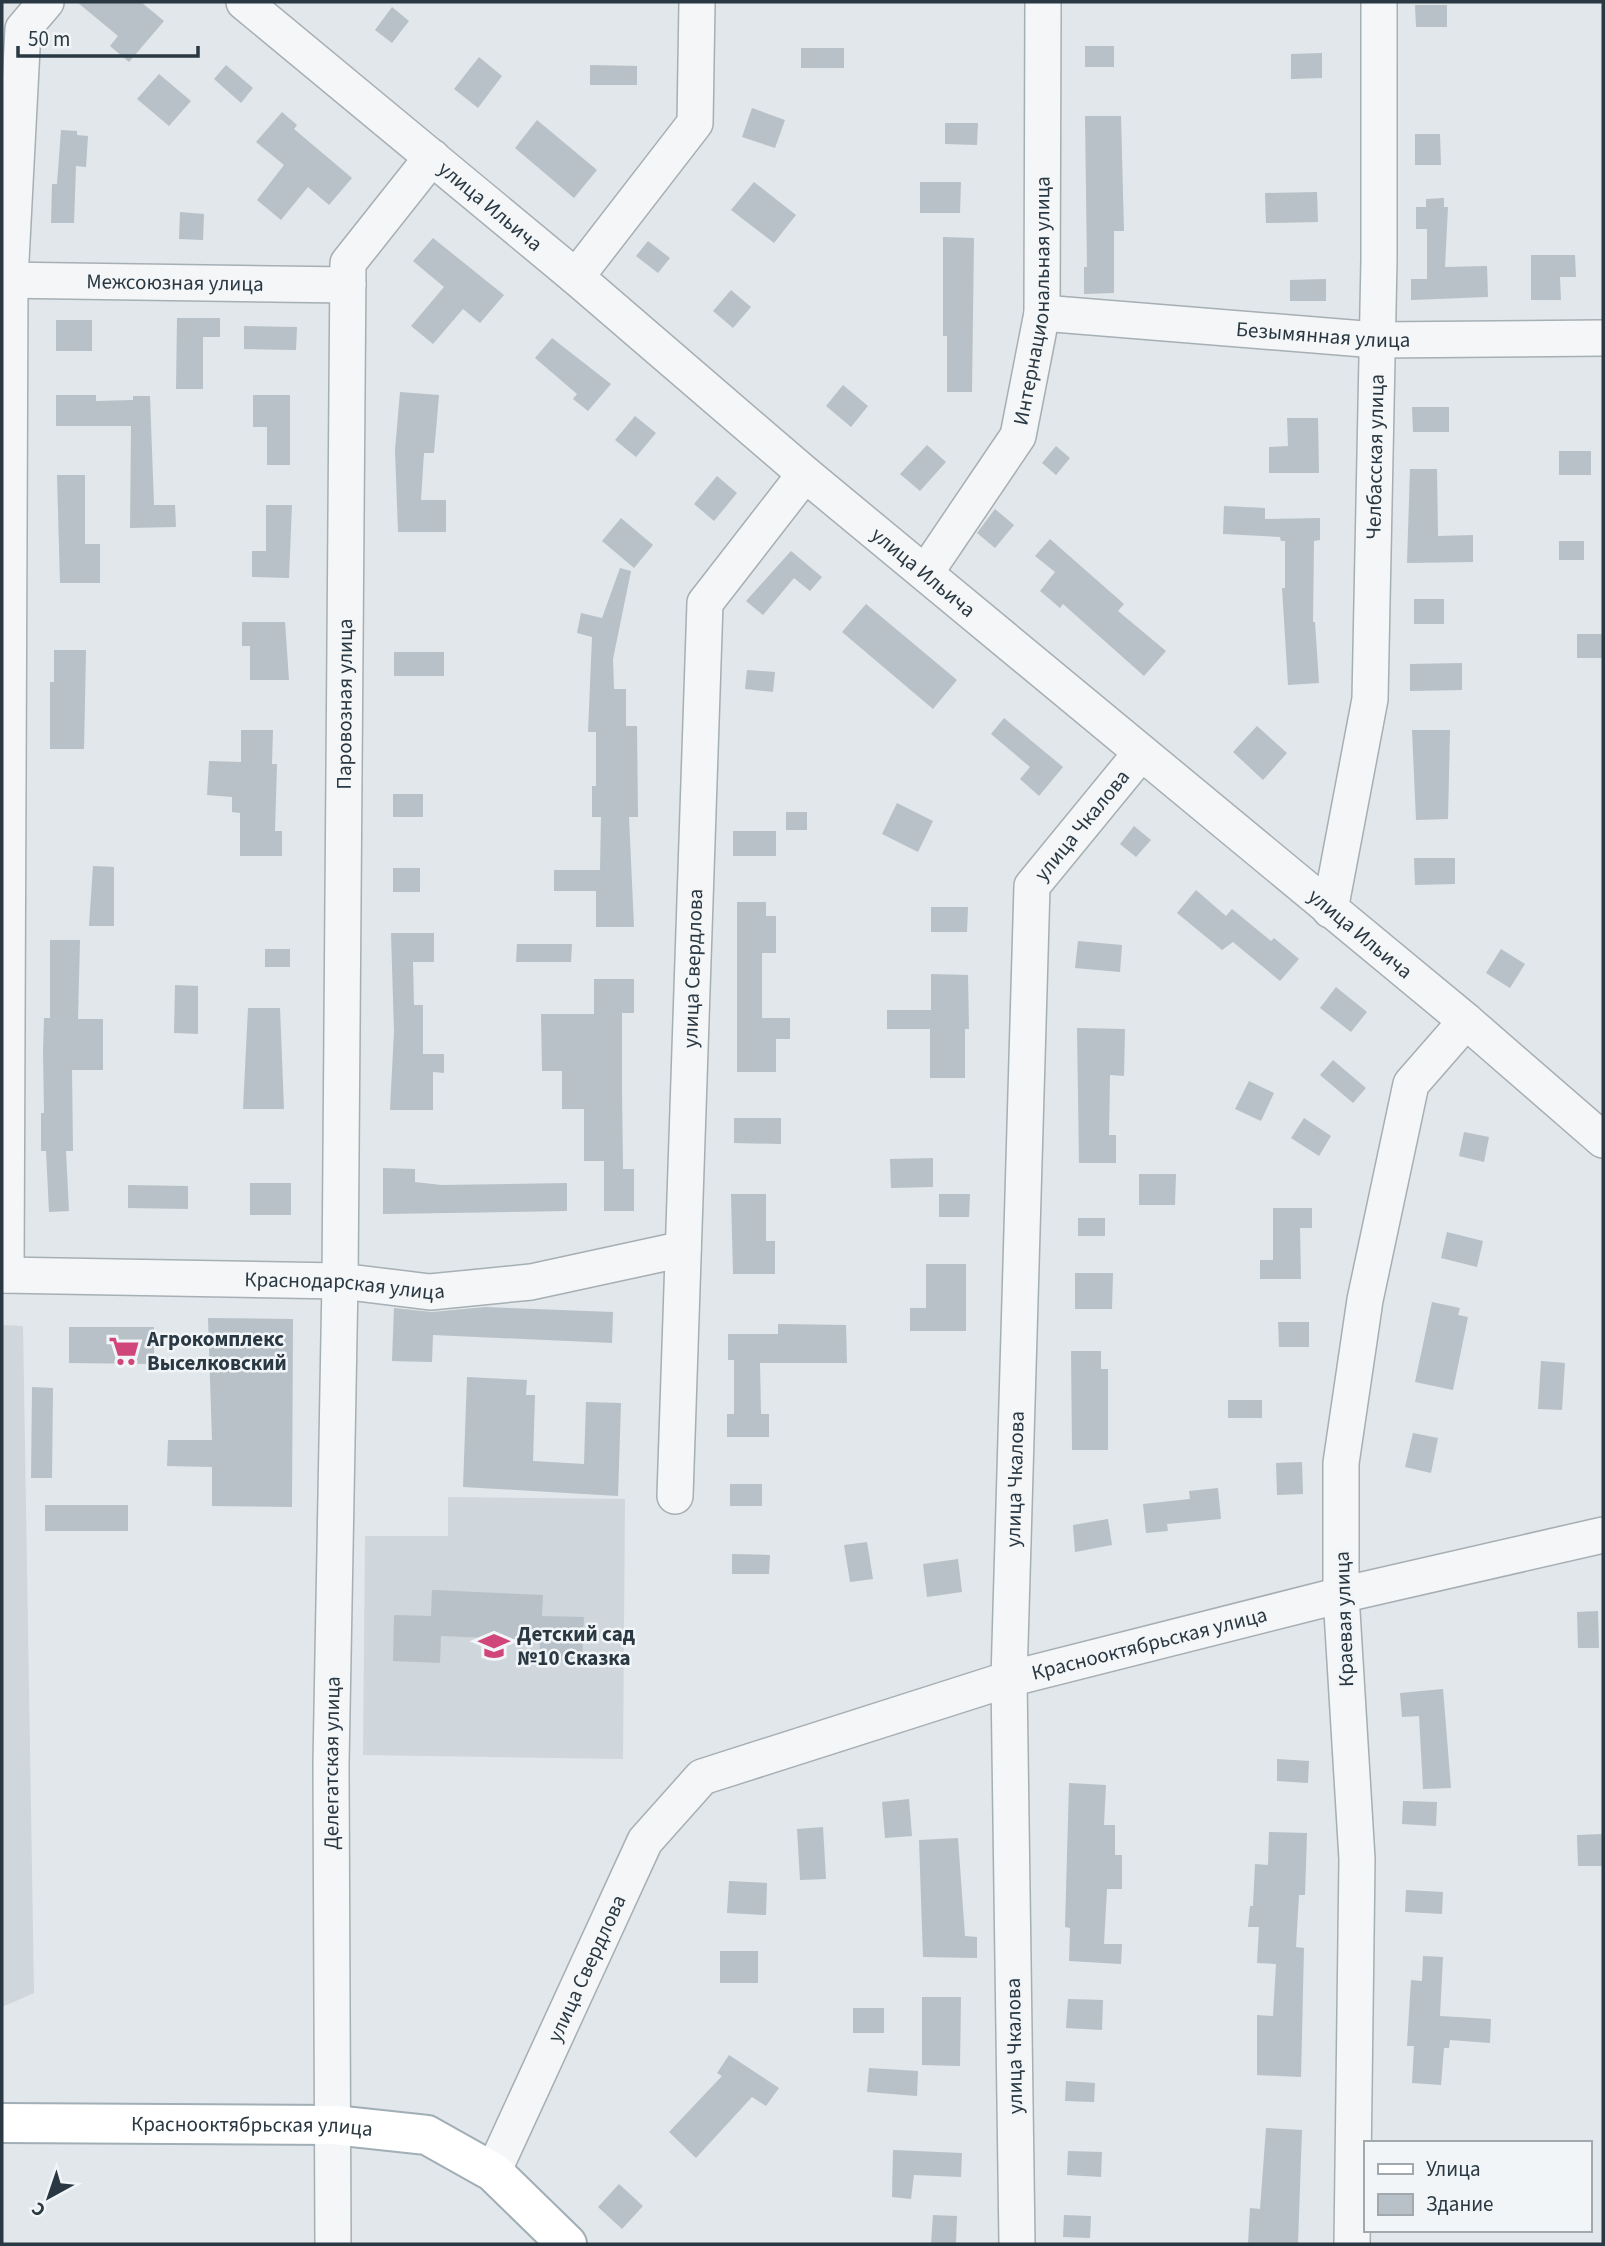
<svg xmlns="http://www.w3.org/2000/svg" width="1605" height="2246" font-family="'Source Sans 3',sans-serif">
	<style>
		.built { fill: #cfd6dc }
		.building { fill: #b8c1c7 }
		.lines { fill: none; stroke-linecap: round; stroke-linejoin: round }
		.minor-casing { stroke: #a6afb4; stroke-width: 38 }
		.major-casing { stroke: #a0aeb6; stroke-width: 42 }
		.minor { stroke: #f4f6f8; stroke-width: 35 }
		.major { stroke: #fff; stroke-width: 38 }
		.labels { text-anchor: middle; stroke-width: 5; stroke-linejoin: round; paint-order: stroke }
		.street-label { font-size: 21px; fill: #293842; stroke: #f1f5f7 }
		.poi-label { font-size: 21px; font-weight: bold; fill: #293842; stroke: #f1f5f7; text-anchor: start }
	</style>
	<rect width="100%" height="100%" fill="#e1e7ea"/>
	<path class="built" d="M 2,1325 L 23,1326 L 34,1993 L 2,2007 Z
		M 448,1497 L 625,1499 L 623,1759 L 363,1755 L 365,1536 L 448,1536 Z"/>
	<path class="building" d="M 77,2 L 141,2 L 164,21 L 129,62 L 110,46 L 118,36 Z
		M 1415,5 L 1447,5 L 1447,27 L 1416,27 Z
		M 392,7 L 409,21 L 392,43 L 375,30 Z
		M 1085,46 L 1114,46 L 1114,67 L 1085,67 Z
		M 801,48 L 844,48 L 844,68 L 801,68 Z
		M 1322,53 L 1322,78 L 1291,79 L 1291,54 Z
		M 479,57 L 502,76 L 478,108 L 454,89 Z
		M 226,65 L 253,88 L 241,103 L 214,79 Z
		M 590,65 L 637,66 L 637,85 L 590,85 Z
		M 159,74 L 191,101 L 169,126 L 137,99 Z
		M 752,108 L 785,120 L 775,148 L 742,137 Z
		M 282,112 L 297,125 L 294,129 L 352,178 L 329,205 L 308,187 L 281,220 L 257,200 L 284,165 L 256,142 Z
		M 1085,116 L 1121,116 L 1124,231 L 1114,231 L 1114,293 L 1084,294 L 1084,267 L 1087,267 Z
		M 537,120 L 597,170 L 574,198 L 515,148 Z
		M 945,123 L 978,123 L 977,145 L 945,144 Z
		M 61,130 L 77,131 L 77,135 L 88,136 L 86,167 L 76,166 L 74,223 L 51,223 L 52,184 L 57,184 Z
		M 1415,134 L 1440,134 L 1441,165 L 1415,165 Z
		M 754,182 L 796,215 L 774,243 L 731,210 Z
		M 920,182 L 961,182 L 960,213 L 920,213 Z
		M 1317,192 L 1318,222 L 1266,223 L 1265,193 Z
		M 1444,198 L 1444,207 L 1448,207 L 1445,267 L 1487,266 L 1488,297 L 1411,300 L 1411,279 L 1427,279 L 1427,229 L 1416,229 L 1416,207 L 1426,207 L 1426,199 Z
		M 180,212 L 204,214 L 203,240 L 179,239 Z
		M 943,237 L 974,238 L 972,392 L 947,392 L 947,336 L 943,336 Z
		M 433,238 L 504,295 L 480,323 L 463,309 L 433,344 L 411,326 L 444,287 L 413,261 Z
		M 648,241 L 670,258 L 658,273 L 636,256 Z
		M 1531,255 L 1575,255 L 1576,277 L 1560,277 L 1561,300 L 1531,300 Z
		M 1326,279 L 1326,301 L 1290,301 L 1290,280 Z
		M 731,290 L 751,307 L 733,328 L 713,311 Z
		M 177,318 L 220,318 L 220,337 L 203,337 L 203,389 L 176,389 Z
		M 56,320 L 92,320 L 92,351 L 56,351 Z
		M 244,326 L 297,327 L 296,350 L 244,349 Z
		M 552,338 L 611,384 L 588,411 L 573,399 L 577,394 L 535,358 Z
		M 843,385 L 868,406 L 851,427 L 826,406 Z
		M 400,392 L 439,395 L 434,453 L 424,453 L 421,500 L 446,500 L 446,532 L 398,532 L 395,450 Z
		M 56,395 L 96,395 L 96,401 L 133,400 L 133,396 L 150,396 L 154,505 L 175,505 L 176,527 L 130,528 L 131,426 L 56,426 Z
		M 253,395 L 290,395 L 290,465 L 267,465 L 267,427 L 253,427 Z
		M 1412,407 L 1449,407 L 1449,432 L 1413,432 Z
		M 635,416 L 656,433 L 636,457 L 615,440 Z
		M 1287,418 L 1318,418 L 1319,473 L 1269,473 L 1269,447 L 1288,446 Z
		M 927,445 L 946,462 L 920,491 L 900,474 Z
		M 1056,446 L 1070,458 L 1056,475 L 1042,463 Z
		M 1559,451 L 1591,451 L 1591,475 L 1559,475 Z
		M 1410,469 L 1437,469 L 1438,536 L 1473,535 L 1473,562 L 1407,563 Z
		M 57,475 L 85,475 L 85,544 L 100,544 L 100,583 L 60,583 Z
		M 717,476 L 737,493 L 714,521 L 694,504 Z
		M 266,505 L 292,505 L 289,578 L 252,577 L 252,551 L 266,551 Z
		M 1224,506 L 1265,508 L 1265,519 L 1320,518 L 1320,540 L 1314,541 L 1313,622 L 1315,622 L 1319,683 L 1288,685 L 1282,588 L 1285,588 L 1285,541 L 1281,541 L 1280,537 L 1223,534 Z
		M 995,509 L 1014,525 L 995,548 L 977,533 Z
		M 621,518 L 653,545 L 634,568 L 602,541 Z
		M 1050,539 L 1124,604 L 1118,611 L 1166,651 L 1144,676 L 1063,604 L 1060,608 L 1040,591 L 1055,572 L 1035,556 Z
		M 1559,541 L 1584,541 L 1584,560 L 1559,560 Z
		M 791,551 L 822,577 L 810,591 L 794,578 L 763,615 L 746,601 Z
		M 620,568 L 631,571 L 613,659 L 614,689 L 626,689 L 626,726 L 637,726 L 638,817 L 629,817 L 634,927 L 596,927 L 596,891 L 554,891 L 554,870 L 600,870 L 601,817 L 592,817 L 592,786 L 596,786 L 596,732 L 588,732 L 592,637 L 577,633 L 581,613 L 602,618 Z
		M 1414,599 L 1444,599 L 1444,624 L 1414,624 Z
		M 866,604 L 957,680 L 933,709 L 842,632 Z
		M 242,622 L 285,622 L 289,680 L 250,680 L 250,646 L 242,646 Z
		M 1577,634 L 1603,634 L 1603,658 L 1577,658 Z
		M 54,650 L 86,650 L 84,749 L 50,749 L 50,682 L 54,682 Z
		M 394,652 L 444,652 L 444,676 L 394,676 Z
		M 1462,663 L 1462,690 L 1410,691 L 1410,664 Z
		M 747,670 L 775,672 L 773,692 L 745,689 Z
		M 1004,718 L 1063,767 L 1039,796 L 1020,779 L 1030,767 L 991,734 Z
		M 1257,726 L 1287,753 L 1263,780 L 1233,752 Z
		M 241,730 L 273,730 L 272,764 L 277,764 L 275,831 L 282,831 L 282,856 L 240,856 L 240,813 L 232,812 L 232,797 L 207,795 L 209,761 L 241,762 Z
		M 1412,730 L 1450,730 L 1448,819 L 1416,820 Z
		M 393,794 L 423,794 L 423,817 L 393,817 Z
		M 897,803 L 933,821 L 918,852 L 882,834 Z
		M 786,812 L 807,812 L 807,830 L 786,830 Z
		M 1134,826 L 1151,840 L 1136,857 L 1120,844 Z
		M 733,831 L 776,831 L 776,856 L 733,856 Z
		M 1414,858 L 1455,858 L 1455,884 L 1415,885 Z
		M 93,866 L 114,867 L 114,926 L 89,926 Z
		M 393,868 L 420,868 L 420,892 L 393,892 Z
		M 1196,890 L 1226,916 L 1232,909 L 1271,941 L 1274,938 L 1299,959 L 1280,981 L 1233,942 L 1222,950 L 1177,913 Z
		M 737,902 L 766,902 L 766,916 L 776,916 L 776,953 L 762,953 L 762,1018 L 790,1018 L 790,1039 L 776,1039 L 776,1072 L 737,1072 Z
		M 931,907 L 968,907 L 967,932 L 931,932 Z
		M 391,933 L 434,933 L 434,962 L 413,962 L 414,1005 L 423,1005 L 423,1054 L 444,1054 L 444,1073 L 433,1072 L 433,1110 L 390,1110 L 394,1031 Z
		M 50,940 L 80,940 L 78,1019 L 103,1019 L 103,1070 L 72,1070 L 73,1151 L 66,1151 L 69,1211 L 49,1212 L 46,1151 L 41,1151 L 41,1113 L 44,1113 L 43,1051 L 44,1018 L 50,1018 Z
		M 1078,941 L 1122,945 L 1120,972 L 1075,968 Z
		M 517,944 L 572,944 L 571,962 L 516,962 Z
		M 265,949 L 290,949 L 290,967 L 265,967 Z
		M 1501,949 L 1525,964 L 1510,988 L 1486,973 Z
		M 931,974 L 968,975 L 969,1029 L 965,1029 L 965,1078 L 930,1078 L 930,1029 L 887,1029 L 887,1010 L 931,1010 Z
		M 594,979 L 634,979 L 634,1013 L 622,1013 L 622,1090 L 623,1169 L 634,1169 L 634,1211 L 604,1211 L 604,1161 L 584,1161 L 584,1109 L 562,1109 L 562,1071 L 542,1071 L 541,1014 L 594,1014 Z
		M 175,985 L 198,986 L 198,1034 L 174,1033 Z
		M 1336,987 L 1367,1012 L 1351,1032 L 1320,1008 Z
		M 248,1008 L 280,1008 L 284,1109 L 243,1109 Z
		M 1077,1028 L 1125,1029 L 1124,1076 L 1110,1075 L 1109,1135 L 1116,1135 L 1116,1163 L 1079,1163 Z
		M 1333,1060 L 1366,1088 L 1353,1103 L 1320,1075 Z
		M 1249,1081 L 1274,1093 L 1261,1121 L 1235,1109 Z
		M 734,1118 L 781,1118 L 781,1144 L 734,1143 Z
		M 1304,1118 L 1331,1136 L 1319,1156 L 1291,1138 Z
		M 1464,1132 L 1489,1137 L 1484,1162 L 1459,1156 Z
		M 933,1158 L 933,1187 L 891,1188 L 890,1159 Z
		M 383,1168 L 415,1169 L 415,1182 L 441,1185 L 567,1183 L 567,1211 L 383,1214 Z
		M 1139,1174 L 1176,1174 L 1175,1205 L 1139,1205 Z
		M 250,1183 L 291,1183 L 291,1215 L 250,1215 Z
		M 128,1185 L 188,1186 L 188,1209 L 128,1208 Z
		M 731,1194 L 766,1194 L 766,1241 L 775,1241 L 775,1274 L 733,1274 Z
		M 939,1194 L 970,1194 L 969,1217 L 939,1217 Z
		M 1273,1208 L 1312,1208 L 1312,1228 L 1300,1228 L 1301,1279 L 1260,1279 L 1260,1260 L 1273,1260 Z
		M 1078,1218 L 1105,1218 L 1105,1236 L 1078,1236 Z
		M 1447,1232 L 1483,1241 L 1477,1267 L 1441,1258 Z
		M 926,1264 L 966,1264 L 966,1331 L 910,1331 L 910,1308 L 926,1308 Z
		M 1075,1273 L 1113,1273 L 1112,1309 L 1075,1309 Z
		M 1432,1302 L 1460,1308 L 1458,1315 L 1468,1317 L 1453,1390 L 1415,1382 Z
		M 485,1307 L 613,1312 L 612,1343 L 433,1335 L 432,1362 L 392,1361 L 394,1308 L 432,1312 Z
		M 208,1318 L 293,1319 L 292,1507 L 212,1506 L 212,1467 L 167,1466 L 168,1440 L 212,1440 Z
		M 1278,1322 L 1309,1322 L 1309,1347 L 1279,1347 Z
		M 778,1324 L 846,1325 L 847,1363 L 760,1363 L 761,1414 L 769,1414 L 769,1437 L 727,1437 L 727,1414 L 734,1414 L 734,1360 L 728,1360 L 728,1334 L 778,1334 Z
		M 69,1327 L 154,1327 L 154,1364 L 69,1363 Z
		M 1071,1351 L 1101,1351 L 1101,1369 L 1108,1369 L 1108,1450 L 1072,1450 Z
		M 1541,1361 L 1565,1363 L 1562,1410 L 1538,1409 Z
		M 467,1377 L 527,1380 L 526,1395 L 535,1395 L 533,1461 L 584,1464 L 586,1402 L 621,1403 L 618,1496 L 463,1487 Z
		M 32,1387 L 53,1388 L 52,1478 L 31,1478 Z
		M 1228,1400 L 1262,1400 L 1262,1418 L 1228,1418 Z
		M 1413,1433 L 1438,1438 L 1431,1473 L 1405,1467 Z
		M 1302,1462 L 1303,1494 L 1277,1495 L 1276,1463 Z
		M 730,1484 L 762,1484 L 762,1506 L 730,1506 Z
		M 1218,1488 L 1221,1519 L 1167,1524 L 1168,1531 L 1146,1533 L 1143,1504 L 1190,1499 L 1189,1491 Z
		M 45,1505 L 128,1505 L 128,1531 L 45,1531 Z
		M 1108,1519 L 1112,1545 L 1075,1552 L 1073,1525 Z
		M 867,1542 L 873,1579 L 850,1582 L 844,1545 Z
		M 732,1554 L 770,1555 L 769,1574 L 732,1574 Z
		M 958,1559 L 962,1592 L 927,1597 L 923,1564 Z
		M 432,1590 L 543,1595 L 542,1616 L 584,1617 L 582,1662 L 539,1660 L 540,1640 L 441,1636 L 440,1663 L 393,1661 L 394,1615 L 431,1616 Z
		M 1598,1611 L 1599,1648 L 1578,1648 L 1577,1612 Z
		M 1443,1689 L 1451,1788 L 1423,1789 L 1419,1716 L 1402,1717 L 1400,1693 Z
		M 1277,1759 L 1309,1761 L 1308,1783 L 1277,1781 Z
		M 1069,1783 L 1106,1785 L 1104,1825 L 1115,1825 L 1115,1855 L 1122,1855 L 1122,1889 L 1107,1889 L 1104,1944 L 1122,1944 L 1121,1964 L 1069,1961 L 1070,1928 L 1065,1927 Z
		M 909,1799 L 912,1836 L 885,1838 L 882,1802 Z
		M 1403,1801 L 1437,1802 L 1436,1826 L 1402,1824 Z
		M 823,1827 L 826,1879 L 800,1880 L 797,1829 Z
		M 1269,1832 L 1307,1833 L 1305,1895 L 1299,1895 L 1296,1947 L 1304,1948 L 1301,2077 L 1257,2075 L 1257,2015 L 1273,2016 L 1276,1964 L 1257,1963 L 1259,1927 L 1248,1927 L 1250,1906 L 1253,1906 L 1255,1864 L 1268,1865 Z
		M 1603,1834 L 1603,1866 L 1578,1866 L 1577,1835 Z
		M 958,1838 L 965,1936 L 977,1937 L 977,1958 L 923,1957 L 919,1840 Z
		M 729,1881 L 767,1883 L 766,1915 L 727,1913 Z
		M 1406,1890 L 1443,1892 L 1442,1914 L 1405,1912 Z
		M 720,1951 L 758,1951 L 758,1983 L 720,1983 Z
		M 1423,1956 L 1443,1957 L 1440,2016 L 1491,2019 L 1490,2043 L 1450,2040 L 1449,2048 L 1444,2048 L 1441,2085 L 1412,2083 L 1414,2046 L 1407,2046 L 1411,1980 L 1422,1981 Z
		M 922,1997 L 961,1997 L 960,2066 L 922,2065 Z
		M 1068,1999 L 1103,2000 L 1102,2030 L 1066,2028 Z
		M 853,2008 L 884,2008 L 884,2033 L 853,2033 Z
		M 729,2055 L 779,2088 L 766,2106 L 752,2097 L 696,2158 L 669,2132 L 722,2076 L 717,2073 Z
		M 869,2068 L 918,2071 L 917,2096 L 867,2092 Z
		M 1066,2081 L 1095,2083 L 1094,2102 L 1065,2101 Z
		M 1266,2128 L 1302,2130 L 1298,2244 L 1248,2244 L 1250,2208 L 1260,2209 Z
		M 893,2150 L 962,2153 L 961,2177 L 914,2175 L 911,2199 L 892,2197 Z
		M 1068,2151 L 1102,2152 L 1101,2177 L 1067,2175 Z
		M 619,2184 L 643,2206 L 622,2229 L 598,2207 Z
		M 933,2215 L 957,2216 L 956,2244 L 931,2244 Z
		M 1064,2215 L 1091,2216 L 1090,2238 L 1063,2237 Z"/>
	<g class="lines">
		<g class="minor-casing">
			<g id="minor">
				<path id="s1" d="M 244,2 L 576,277 L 805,474 L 1466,1021 L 1603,1140"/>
				<path d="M 576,277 L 695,123 L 697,2"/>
				<path id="s2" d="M 2,280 L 348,285"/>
				<path id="s3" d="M 1042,313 L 1376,340 L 1603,338"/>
				<path id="s4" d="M 926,572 L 1018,436 L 1042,313 L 1043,2"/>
				<path id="s5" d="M 1330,910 L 1370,699 L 1379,260 L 1379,2"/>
				<path id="s6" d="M 2,1275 L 340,1281 L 430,1292 L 531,1282 L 683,1249"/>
				<path d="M 6,1275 L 10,280 L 23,29 L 46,2"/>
				<path id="s7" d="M 675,1496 L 705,603 L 805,474"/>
				<path id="s8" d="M 493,2172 L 645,1841 L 702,1777 L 1009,1679 L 1341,1595 L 1603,1535"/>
				<path id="s9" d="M 333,2244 L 331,1764 L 340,1281 L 348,263 L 432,157"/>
				<path id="s10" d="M 1017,2244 L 1009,1679 L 1032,886 L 1141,753"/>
				<path d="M 1352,2244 L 1357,1859 L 1341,1595 L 1341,1463 L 1365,1300 L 1411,1084 L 1466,1021"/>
			</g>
		</g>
		<g class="major-casing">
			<g id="major">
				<path id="s11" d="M 2,2123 L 334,2125 L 427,2135 L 493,2172 L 567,2244"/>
			</g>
		</g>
		<use href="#minor" class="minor"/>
		<use href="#major" class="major"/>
	</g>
	<defs>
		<g id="supermarket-bare" transform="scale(2.415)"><path d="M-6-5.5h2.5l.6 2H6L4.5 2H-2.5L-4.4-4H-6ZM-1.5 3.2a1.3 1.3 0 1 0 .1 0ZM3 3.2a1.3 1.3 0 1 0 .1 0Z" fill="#d0457a" stroke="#f1f5f7" stroke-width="2.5" paint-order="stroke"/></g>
		<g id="school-bare" transform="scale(2.415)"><path d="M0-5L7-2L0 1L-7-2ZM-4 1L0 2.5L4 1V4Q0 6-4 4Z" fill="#d0457a" stroke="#f1f5f7" stroke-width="2.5" paint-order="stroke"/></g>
	</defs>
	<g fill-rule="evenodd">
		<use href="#supermarket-bare" x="124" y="1351"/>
		<use href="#school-bare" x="494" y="1646"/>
	</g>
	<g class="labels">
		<g class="street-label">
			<text dy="7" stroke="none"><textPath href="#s1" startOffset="320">улица Ильича</textPath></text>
			<text dy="7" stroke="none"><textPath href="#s2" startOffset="173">Межсоюзная улица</textPath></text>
			<text dy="7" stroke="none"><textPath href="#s4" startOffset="301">Интернациональная улица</textPath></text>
			<text dy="7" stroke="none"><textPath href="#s3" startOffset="282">Безымянная улица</textPath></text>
			<text dy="7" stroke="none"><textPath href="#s5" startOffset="457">Челбасская улица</textPath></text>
			<text dy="7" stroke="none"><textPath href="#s1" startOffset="887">улица Ильича</textPath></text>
			<text dy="7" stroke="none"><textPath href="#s9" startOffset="1540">Паровозная улица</textPath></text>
			<text dy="7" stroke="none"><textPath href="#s10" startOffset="1437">улица Чкалова</textPath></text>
			<text dy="7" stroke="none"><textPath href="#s1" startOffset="1454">улица Ильича</textPath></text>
			<text dy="7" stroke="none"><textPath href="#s7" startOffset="528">улица Свердлова</textPath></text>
			<text dy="7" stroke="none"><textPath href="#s6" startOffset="343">Краснодарская улица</textPath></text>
			<text dy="7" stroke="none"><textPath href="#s10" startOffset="765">улица Чкалова</textPath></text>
			<text transform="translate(1344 1619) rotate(-92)" y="7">Краевая улица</text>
			<text dy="7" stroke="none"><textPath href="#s8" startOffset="917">Краснооктябрьская улица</textPath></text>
			<text dy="7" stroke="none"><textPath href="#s9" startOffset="481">Делегатская улица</textPath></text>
			<text dy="7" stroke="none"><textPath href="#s8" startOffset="224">улица Свердлова</textPath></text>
			<text transform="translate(1014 2046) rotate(-91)" y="7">улица Чкалова</text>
			<text dy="7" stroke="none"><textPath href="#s11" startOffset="250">Краснооктябрьская улица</textPath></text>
		</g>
		<g class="poi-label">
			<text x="147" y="1346">Агрокомплекс<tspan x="147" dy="24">Выселковский</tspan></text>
			<text x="517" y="1641">Детский сад<tspan x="517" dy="24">№10 Сказка</tspan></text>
		</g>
	</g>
	<rect width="1605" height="2246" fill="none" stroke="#293842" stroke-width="7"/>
	<rect x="1364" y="2141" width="228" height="91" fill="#f1f5f7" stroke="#a1a9af" stroke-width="2"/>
	<rect x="1378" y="2164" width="35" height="10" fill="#ffffff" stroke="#a1a9af" stroke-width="2"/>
	<text x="1426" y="2176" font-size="21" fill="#293842">Улица</text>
	<rect x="1378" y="2194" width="35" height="21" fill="#b8c1c7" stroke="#a1a9af" stroke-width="2"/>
	<text x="1426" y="2211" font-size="21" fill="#293842">Здание</text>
	<g transform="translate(49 2197) rotate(220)" stroke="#f1f5f7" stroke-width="5" paint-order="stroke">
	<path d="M0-5L12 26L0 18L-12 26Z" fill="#293842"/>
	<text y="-10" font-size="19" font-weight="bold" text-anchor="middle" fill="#293842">С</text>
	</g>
	<path d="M18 46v10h180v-10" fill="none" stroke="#293842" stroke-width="3.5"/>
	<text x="28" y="46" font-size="21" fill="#293842" stroke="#f1f5f7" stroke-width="5" paint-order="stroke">50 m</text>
</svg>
